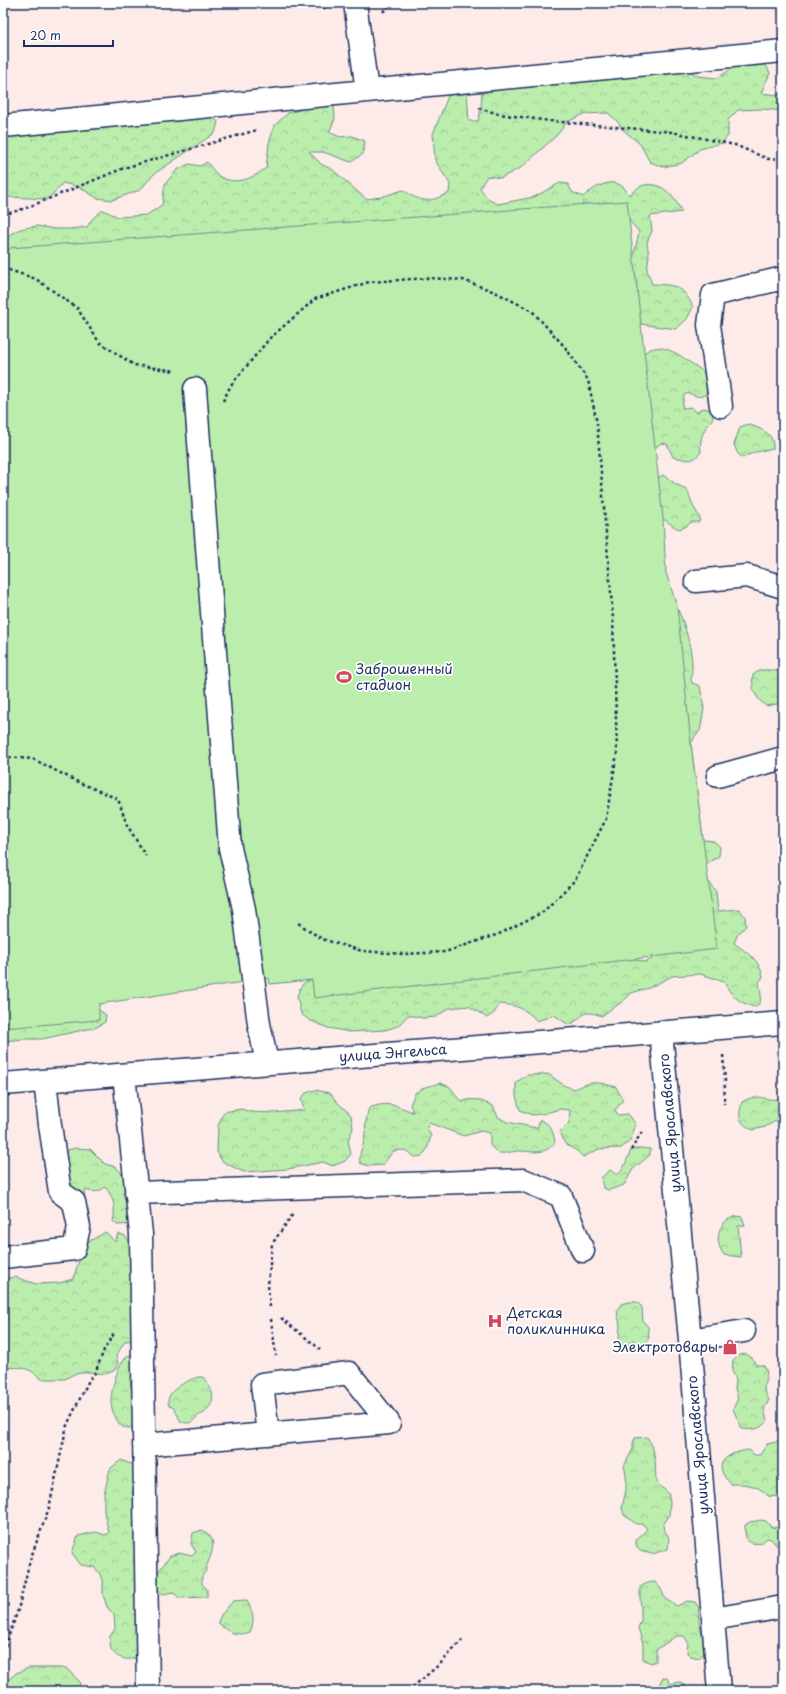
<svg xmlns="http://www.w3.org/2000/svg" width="786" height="1694" font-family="'Playpen Sans',sans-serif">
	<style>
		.forest { fill: url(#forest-crowns); stroke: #6b8e85 }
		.garden { fill: #bbedac; stroke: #6b8e85 }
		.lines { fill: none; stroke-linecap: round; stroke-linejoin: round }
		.minor-casing { stroke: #1b2f5e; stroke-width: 25 }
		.path { stroke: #1b2f5e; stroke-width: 2.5; stroke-dasharray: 3 3; stroke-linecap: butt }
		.minor { stroke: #fff; stroke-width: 22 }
		.labels { text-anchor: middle; stroke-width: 3.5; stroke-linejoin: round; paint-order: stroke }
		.poi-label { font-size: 14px; fill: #1b2f5e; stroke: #fff; text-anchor: start }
		.street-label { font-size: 14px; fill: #1b2f5e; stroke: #fff }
	</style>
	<defs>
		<pattern id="forest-crowns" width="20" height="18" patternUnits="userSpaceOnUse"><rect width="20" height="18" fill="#bbedac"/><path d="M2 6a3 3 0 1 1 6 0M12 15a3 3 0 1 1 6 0" fill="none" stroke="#a0cc96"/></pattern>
	</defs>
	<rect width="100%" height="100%" fill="#fdebe9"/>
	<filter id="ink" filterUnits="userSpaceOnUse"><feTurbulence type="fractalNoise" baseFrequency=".025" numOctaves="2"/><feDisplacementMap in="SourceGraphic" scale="8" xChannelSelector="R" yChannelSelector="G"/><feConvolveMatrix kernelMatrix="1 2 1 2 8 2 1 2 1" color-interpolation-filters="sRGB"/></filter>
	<g filter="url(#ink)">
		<path class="forest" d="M 745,65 L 766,65 L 770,73 L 761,93 L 778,95 L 783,89 L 783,111 L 763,109 L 738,110 L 728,120 L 728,136 L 722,143 L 700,149 L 682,163 L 663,167 L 650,162 L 640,144 L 621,128 L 619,123 L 608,113 L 584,114 L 567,122 L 557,135 L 522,167 L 501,178 L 487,176 L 480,188 L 489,200 L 498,204 L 534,197 L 560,183 L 568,184 L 572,192 L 583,197 C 592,189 611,176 623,187 C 625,188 627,192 629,195 C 633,192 640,185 645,185 C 664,182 674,197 682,212 L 650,216 L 652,231 L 647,242 L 649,256 L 647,270 L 652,284 C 675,285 683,285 693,307 L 687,319 L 676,329 L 641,324 L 635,321 L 633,259 L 639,232 L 629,220 L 3,271 L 3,238 L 20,229 L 37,226 L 55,229 L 70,229 L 87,227 L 93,218 L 103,210 L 118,217 L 147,215 L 162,205 L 165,184 L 177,170 L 189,164 L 200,166 L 207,162 C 211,167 217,176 222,178 C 239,185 253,178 266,168 L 269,143 L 275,125 L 288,113 L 322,104 L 334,106 L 335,119 L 329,132 L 340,137 L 352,136 L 365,141 L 363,154 L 351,162 L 323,152 L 309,152 L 321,164 L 333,170 L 366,199 L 381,197 L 403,190 C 422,203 428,203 449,193 L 450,184 L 435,160 L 433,134 L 448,96 L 458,91 L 467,93 L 469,121 L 478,121 L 481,109 L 482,93 L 509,87 L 597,76 L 606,79 L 626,74 L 686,69 L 698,76 L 717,78 L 733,68 Z
			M 212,115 L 218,122 L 215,133 L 154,174 L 140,190 L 112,200 L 97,198 L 79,187 L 63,183 L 48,199 L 8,197 L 3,200 L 3,122 L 48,121 L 63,132 L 71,124 L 160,117 L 175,122 L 184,116 Z
			M 624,329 L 633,330 L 637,336 L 640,350 L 644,353 C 659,340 678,354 691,363 C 695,366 701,369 704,373 C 708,378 707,387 706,394 C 699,398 696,397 689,393 L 684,395 L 682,408 L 692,407 L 697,413 L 700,409 L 705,408 L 712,411 L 713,418 C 704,429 699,437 701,452 C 692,464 687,459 673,457 L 667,444 L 661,443 L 655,448 L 650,460 L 643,470 L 644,479 L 653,488 L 658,478 L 663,475 L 677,485 L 687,489 L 693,506 L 700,518 L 699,522 L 691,522 C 678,535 675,526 663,519 C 660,516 655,514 652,512 L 637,517 C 626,509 630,498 631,487 C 631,481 627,475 627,469 C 627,459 635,451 635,442 C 635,429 625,427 627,411 C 628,401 638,395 636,386 C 635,382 631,379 630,375 C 629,373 629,369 628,366 L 620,366 L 614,358 L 612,344 Z
			M 748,424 C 762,430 774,432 773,449 C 759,452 756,450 743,458 L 738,454 L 734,445 L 740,427 Z
			M 678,610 C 685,624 693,653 692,668 C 692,675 690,675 692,683 L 700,686 L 704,709 L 700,731 L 695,736 L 691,744 L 703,840 L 714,841 L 720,847 L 719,856 L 706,864 L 647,675 Z
			M 760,670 L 771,670 L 783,672 L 783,698 L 777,704 L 766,706 C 755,698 751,688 753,675 Z
			M 708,881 L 716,892 L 718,911 L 739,909 L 745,917 L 746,926 L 738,934 L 734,943 C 748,954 759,958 763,977 L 759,982 L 761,994 L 760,1003 L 754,1007 C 739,1002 730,996 724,981 L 700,974 L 672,976 L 649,988 L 631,993 C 623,1004 612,1007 602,1016 C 579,1008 585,1018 569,1025 L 554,1015 L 537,1021 C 526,1009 517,1005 500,1004 L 494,1013 L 487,1018 L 469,1006 L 449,1008 L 436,1017 L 423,1018 L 408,1015 L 398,1026 L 385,1030 L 350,1032 L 328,1028 L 309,1020 L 301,1014 L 297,996 L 301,986 L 307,981 L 627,953 L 633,959 L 646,962 L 654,957 Z
			M 99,1010 L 106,1015 L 105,1022 L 97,1027 L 42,1039 L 25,1039 L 3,1041 L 3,1020 Z
			M 548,1074 L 565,1086 L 575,1089 C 593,1080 597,1082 616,1087 L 623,1100 L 615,1110 L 618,1115 L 628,1114 L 636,1124 L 630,1141 L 621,1148 L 599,1149 L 583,1157 L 577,1151 L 565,1144 L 560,1132 L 569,1123 L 570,1110 L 560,1109 L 542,1114 L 532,1115 L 520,1110 L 516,1096 L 516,1082 L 528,1075 Z
			M 440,1083 L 450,1087 L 461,1102 C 475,1097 479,1100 493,1106 L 498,1117 L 507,1122 L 537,1128 L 540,1120 C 551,1124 553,1131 555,1142 C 545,1156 533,1151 518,1151 C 505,1152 500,1158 490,1145 L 490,1133 L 481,1131 L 464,1136 L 429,1123 L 427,1128 L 431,1136 L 427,1149 L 422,1156 L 415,1157 L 405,1150 L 393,1151 L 383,1165 L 369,1166 L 360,1163 C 359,1151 362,1150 364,1141 C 366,1129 365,1119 369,1108 C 388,1101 394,1105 413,1112 L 410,1105 L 415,1093 L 425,1087 Z
			M 315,1090 L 330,1093 L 337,1102 L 351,1115 L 353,1129 L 348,1140 L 351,1154 L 345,1161 L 333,1166 L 323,1162 L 288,1169 L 244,1172 L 235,1168 L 222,1161 L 217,1152 L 218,1126 L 224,1112 L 241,1109 L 251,1112 L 274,1113 L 304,1110 L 301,1099 L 306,1093 Z
			M 783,1093 L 783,1117 L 765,1127 L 753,1130 C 738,1122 738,1118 742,1102 C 760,1092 761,1101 779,1099 Z
			M 76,1148 L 90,1149 L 105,1164 L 116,1167 L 129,1182 L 135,1224 L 117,1225 L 113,1221 C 116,1209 114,1197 105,1187 C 100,1192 93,1193 86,1190 L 84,1196 C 78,1195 73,1194 71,1188 C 67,1181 65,1158 67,1150 Z
			M 641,1148 L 650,1149 L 650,1155 L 633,1169 L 624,1185 L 609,1190 L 603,1188 L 601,1178 L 610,1170 L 617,1175 L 623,1169 L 631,1150 Z
			M 737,1216 L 742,1217 L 745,1225 L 738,1226 L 741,1257 L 724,1255 C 713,1240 718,1220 737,1216 Z
			M 106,1232 L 115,1242 L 118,1234 L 124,1235 L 131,1243 L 138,1340 L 125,1341 L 116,1356 L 118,1363 L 114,1371 L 104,1374 L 90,1372 L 74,1374 L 65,1379 L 41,1379 C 29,1366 19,1367 3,1368 L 3,1279 L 15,1277 L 36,1284 L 59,1283 L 73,1279 L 83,1249 L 88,1242 Z
			M 629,1302 L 637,1302 L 642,1307 L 643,1321 L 648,1327 L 649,1338 L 645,1343 L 637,1343 L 633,1340 L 626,1346 L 621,1344 L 619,1339 L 620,1325 L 617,1311 L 621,1304 Z
			M 133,1354 L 137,1368 L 130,1381 L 138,1427 C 134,1427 127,1429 123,1427 C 116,1423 110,1407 111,1399 C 112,1387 119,1356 133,1354 Z
			M 746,1354 L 752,1358 L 756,1365 L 763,1365 C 770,1372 765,1379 764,1387 C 764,1391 767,1396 769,1400 L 764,1409 L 767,1421 C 760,1430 753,1430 742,1429 L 733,1409 L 738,1398 L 735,1389 L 736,1380 L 732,1371 L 733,1361 L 739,1355 Z
			M 198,1377 L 203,1377 C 209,1386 217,1395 210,1406 C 208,1408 206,1412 204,1413 C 200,1416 202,1413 198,1416 C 191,1423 191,1424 181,1422 L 174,1408 L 169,1406 C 163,1392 186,1381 198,1377 Z
			M 783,1434 L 783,1497 L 768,1496 C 758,1484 745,1484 731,1484 C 710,1464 726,1453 748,1450 L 755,1455 L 760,1455 L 767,1444 L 776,1442 Z
			M 647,1437 C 657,1450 655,1467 656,1482 L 668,1493 L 670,1502 L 669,1516 L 663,1525 L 664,1531 C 670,1535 669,1541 668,1549 L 652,1554 L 640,1551 L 636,1545 L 636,1540 L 647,1529 L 643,1524 L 636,1524 L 624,1515 L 622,1507 L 626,1490 L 626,1474 L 624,1466 L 633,1449 L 633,1443 L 635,1438 Z
			M 121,1460 L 138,1467 L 134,1488 L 132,1493 L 135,1498 L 134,1527 L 137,1538 L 139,1657 C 129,1661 117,1660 111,1649 C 110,1646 110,1640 110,1636 L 115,1629 L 114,1615 L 107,1607 L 103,1595 L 103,1583 L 100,1574 L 94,1567 L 81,1565 L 72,1553 L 78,1536 L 96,1532 L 105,1535 L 109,1533 L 104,1512 L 104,1494 L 110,1469 Z
			M 761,1520 L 766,1521 L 771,1527 L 779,1528 L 783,1532 L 783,1546 L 779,1548 L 771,1539 L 767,1538 C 761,1545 755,1545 747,1541 L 745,1533 L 745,1525 L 750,1522 Z
			M 202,1530 C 218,1538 213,1551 207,1565 C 206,1569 206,1573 202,1576 L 202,1584 L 207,1589 L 207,1597 L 179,1598 L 173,1592 L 163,1594 L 156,1588 L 156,1575 L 170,1556 L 179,1553 L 192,1556 L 196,1552 L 191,1544 L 193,1533 Z
			M 655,1582 L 661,1589 L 665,1599 L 677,1606 L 687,1601 L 695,1602 L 699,1608 C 696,1624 706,1637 704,1653 L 699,1658 L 691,1656 L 687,1653 L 688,1642 L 684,1636 L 676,1636 L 656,1650 L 656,1661 L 651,1663 L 643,1659 L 643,1644 L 638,1628 L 641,1621 L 641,1607 L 640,1598 L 640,1587 L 647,1583 Z
			M 247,1600 C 252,1612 256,1619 250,1632 C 237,1637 226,1632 218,1622 L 221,1615 L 233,1601 Z
			M 29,1668 L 66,1668 L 80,1682 L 78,1691 L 3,1691 L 3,1681 L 8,1680 L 16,1673 Z
			M 663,1677 L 667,1678 L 671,1684 L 680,1682 L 692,1691 L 651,1691 L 652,1689 L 659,1685 Z"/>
		<path class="garden" d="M 627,201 L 663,518 L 666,573 L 677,606 L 691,744 L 717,949 L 314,998 L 312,980 L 270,984 L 269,978 L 99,1004 L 99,1020 L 3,1028 L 3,254 L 10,248 Z"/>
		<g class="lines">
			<g class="minor-casing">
				<path id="minor" d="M 355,3 L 367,91
					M 3,126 L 783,51
					M 195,389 L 230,848 L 244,909 L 259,1024 L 267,1063
					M 721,406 L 709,325 L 713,295 L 779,279 L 783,282
					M 696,581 L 747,576 L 783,587
					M 718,776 L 783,758
					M 661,1032 L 690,1340 L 719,1691
					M 124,1075 L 141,1234 L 148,1691
					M 3,1084 L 783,1023
					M 136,1193 L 523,1180 L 561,1196 L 583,1251
					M 3,1257 L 74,1249 L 79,1227 L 74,1202 L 60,1192 L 50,1125 L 45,1081
					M 690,1340 L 744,1331
					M 144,1445 L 389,1423 L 349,1373 L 262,1384 L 268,1434
					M 713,1619 L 783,1607"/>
			</g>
			<path class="path" d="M 287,3 L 328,8
				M 383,12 L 390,3
				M 479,108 L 499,114 L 550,121 L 672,132 L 735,145 L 768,159 L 783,158
				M 3,215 L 26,208 L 124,168 L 257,130
				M 3,268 L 36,279 L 77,308 L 99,342 L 134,365 L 176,371
				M 223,401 L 231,385 L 270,338 L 315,299 L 369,282 L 427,278 L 463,280 L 495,292 L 532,311 L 565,347 L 588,380 L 597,423 L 613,618 L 617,753 L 606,819 L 575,880 L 543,912 L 499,934 L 445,952 L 403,954 L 362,951 L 322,939 L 298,923
				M 3,757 L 33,759 L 78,782 L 118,799 L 127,825 L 146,856
				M 723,1055 L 725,1081 L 724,1104
				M 631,1150 L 643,1130
				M 270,1307 L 268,1285 L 272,1244 L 293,1214
				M 281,1318 L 320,1349
				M 271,1319 L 276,1356
				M 3,1652 L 18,1610 L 30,1560 L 49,1508 L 67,1425 L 89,1380 L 95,1373 L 104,1350 L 115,1332
				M 408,1691 L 440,1664 L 463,1639"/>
			<use href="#minor" class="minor"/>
		</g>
	</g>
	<defs>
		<g id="stadium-bare" transform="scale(1.2)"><path d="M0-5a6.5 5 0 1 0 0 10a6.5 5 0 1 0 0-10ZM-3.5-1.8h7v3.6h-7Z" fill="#d1495b" stroke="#fff" stroke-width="2.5" paint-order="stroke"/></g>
		<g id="hospital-bare" transform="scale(1.2)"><path d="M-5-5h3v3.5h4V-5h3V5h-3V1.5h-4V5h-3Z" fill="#d1495b" stroke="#fff" stroke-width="2.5" paint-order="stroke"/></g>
		<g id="shop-bare" transform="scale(1.2)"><path d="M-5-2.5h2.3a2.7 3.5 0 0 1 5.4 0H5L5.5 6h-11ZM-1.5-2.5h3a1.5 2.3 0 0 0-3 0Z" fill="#d1495b" stroke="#fff" stroke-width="2.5" paint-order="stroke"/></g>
	</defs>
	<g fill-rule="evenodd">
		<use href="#stadium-bare" x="344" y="677"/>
		<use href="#hospital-bare" x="495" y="1321"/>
		<use href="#shop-bare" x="730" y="1347"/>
	</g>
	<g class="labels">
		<g class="poi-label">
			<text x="356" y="674">Заброшенный<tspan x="356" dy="16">стадион</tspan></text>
			<text x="507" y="1318">Детская<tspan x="507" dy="16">поликлинника</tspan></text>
			<text x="718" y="1352" text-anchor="end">Электротовары</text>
		</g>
		<g class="street-label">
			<text transform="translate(393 1053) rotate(-4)" y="5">улица Энгельса</text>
			<text transform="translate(670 1123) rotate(-95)" y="5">улица Ярославского</text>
			<text transform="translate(698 1445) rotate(-95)" y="5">улица Ярославского</text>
		</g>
	</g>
	<rect width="786" height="1694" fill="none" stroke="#fff" stroke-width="16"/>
	<rect x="8" y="8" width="770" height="1678" fill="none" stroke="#1b2f5e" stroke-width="1.5" filter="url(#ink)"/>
	<path d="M24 40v6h89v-6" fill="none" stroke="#1b2f5e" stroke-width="2"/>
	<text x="30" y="40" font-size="12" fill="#1b2f5e" stroke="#ffffff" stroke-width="3" paint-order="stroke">20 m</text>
</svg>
